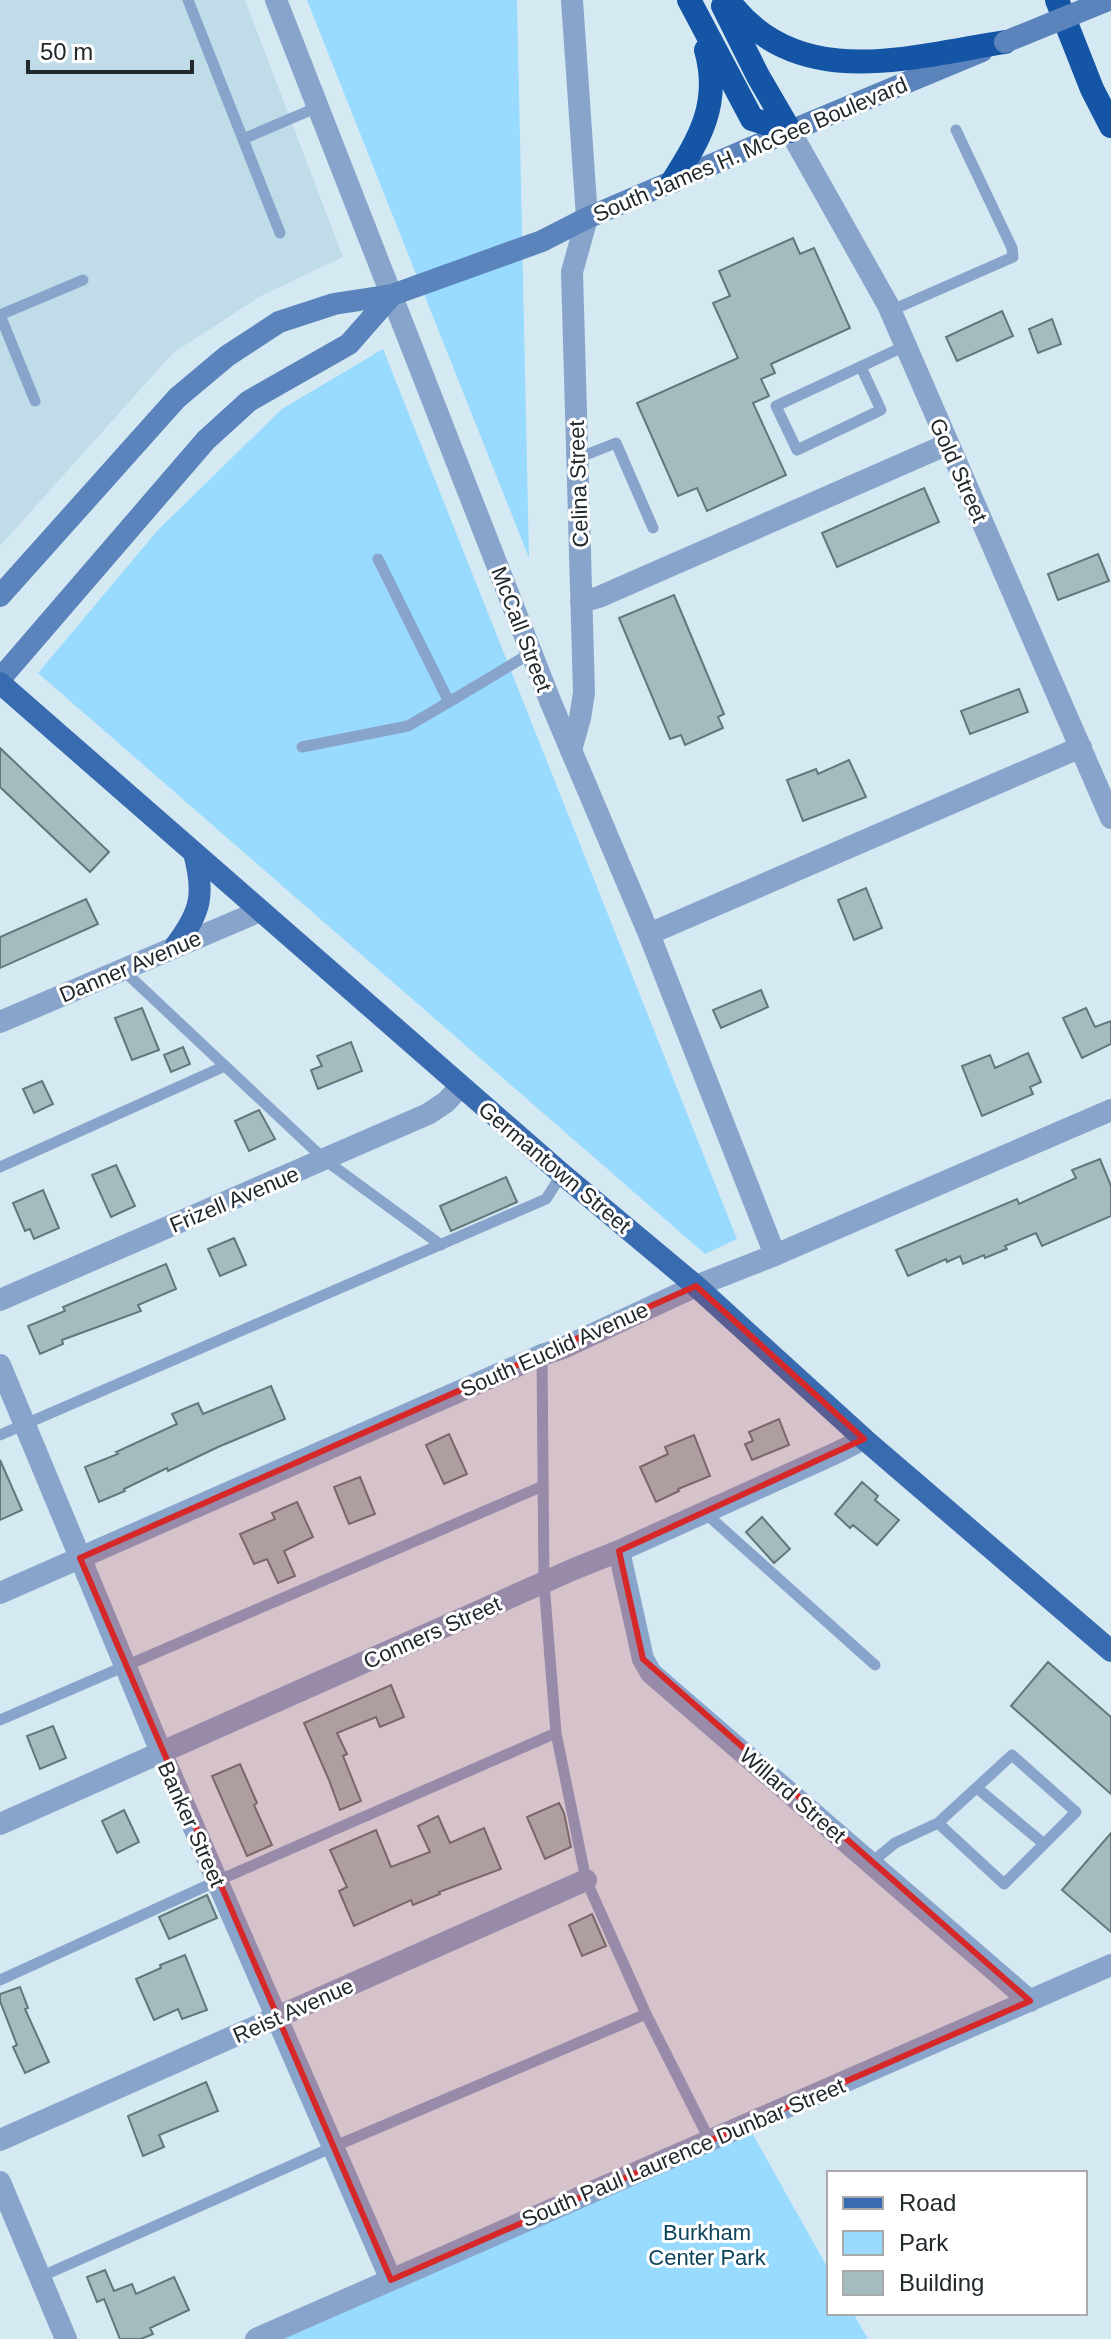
<svg xmlns="http://www.w3.org/2000/svg" width="1111" height="2339" font-family="Helvetica,sans-serif">
	<style>
		.built { fill: #c1dce9 }
		.green { fill: #99dbfe }
		.building { fill: #a5bcbf; stroke: #62777a; stroke-width: 2 }
		.lines { fill: none; stroke-linecap: round; stroke-linejoin: round }
		.service { stroke: #89a4cb; stroke-width: 11 }
		.minor { stroke: #89a4cb; stroke-width: 22 }
		.tertiary { stroke: #89a4cb; stroke-width: 22 }
		.secondary { stroke: #5b84bc; stroke-width: 22 }
		.primary { stroke: #396bb0; stroke-width: 22 }
		.motorway { stroke: #1555a5; stroke-width: 24 }
		.secondary-bridge { stroke: #5b84bc; stroke-width: 22 }
		.marked { fill: #d62828; fill-opacity: 0.2; stroke: #d62828; stroke-width: 6; stroke-linejoin: round }
		.labels { text-anchor: middle; stroke-width: 6; stroke-linejoin: round; paint-order: stroke }
		.street-label { font-size: 22px; fill: #22292d; stroke: #fff }
		.park-label { font-size: 22px; fill: #0c445b; stroke: #fff }
	</style>
	<rect width="100%" height="100%" fill="#d5e9f3"/>
	<path class="built" d="M 0,0 L 245,0 L 343,257 L 261,296 L 173,353 L 0,546 Z"/>
	<path class="green" d="M 307,0 L 517,0 L 529,558 Z
		M 383,349 L 737,1239 L 705,1254 L 38,673 L 158,530 L 282,409 Z
		M 747,2124 L 829,2270 L 829,2313 L 853,2313 L 868,2339 L 256,2339 Z"/>
	<path class="building" d="M 793,238 L 800,254 L 814,248 L 850,328 L 771,364 L 775,373 L 761,379 L 769,396 L 753,403 L 786,475 L 707,511 L 697,488 L 678,496 L 637,403 L 738,358 L 713,303 L 730,296 L 719,271 Z
		M 1002,311 L 1013,336 L 957,361 L 946,337 Z
		M 1052,319 L 1061,344 L 1038,353 L 1029,329 Z
		M 924,488 L 939,522 L 837,567 L 822,533 Z
		M 1098,554 L 1109,581 L 1058,600 L 1048,574 Z
		M 674,595 L 724,714 L 718,717 L 723,728 L 685,745 L 681,735 L 670,739 L 619,618 Z
		M 1019,689 L 1028,712 L 970,734 L 961,711 Z
		M 0,748 L 109,852 L 90,872 L 0,787 Z
		M 849,760 L 866,797 L 803,821 L 787,780 L 816,769 L 818,774 Z
		M 866,888 L 882,928 L 854,940 L 838,900 Z
		M 86,899 L 98,924 L 0,968 L 0,937 Z
		M 761,990 L 768,1007 L 721,1028 L 713,1010 Z
		M 142,1008 L 159,1050 L 132,1060 L 115,1018 Z
		M 1086,1008 L 1095,1027 L 1111,1021 L 1111,1044 L 1082,1058 L 1063,1018 Z
		M 351,1042 L 362,1071 L 318,1089 L 311,1070 L 322,1066 L 317,1056 Z
		M 183,1047 L 190,1064 L 171,1072 L 164,1055 Z
		M 1028,1053 L 1041,1082 L 1030,1087 L 1033,1094 L 982,1116 L 962,1066 L 990,1055 L 995,1068 Z
		M 42,1081 L 53,1104 L 34,1113 L 23,1089 Z
		M 259,1110 L 275,1139 L 249,1151 L 235,1121 Z
		M 1100,1159 L 1111,1186 L 1111,1216 L 1042,1246 L 1036,1233 L 1005,1246 L 1007,1249 L 985,1258 L 984,1255 L 963,1264 L 960,1256 L 947,1262 L 946,1259 L 908,1276 L 896,1250 L 1017,1199 L 1019,1204 L 1076,1178 L 1072,1170 Z
		M 116,1165 L 135,1206 L 111,1217 L 92,1175 Z
		M 506,1177 L 517,1202 L 451,1231 L 440,1206 Z
		M 43,1190 L 59,1228 L 34,1239 L 30,1229 L 25,1231 L 13,1203 Z
		M 234,1238 L 246,1265 L 220,1276 L 208,1249 Z
		M 166,1264 L 176,1289 L 138,1305 L 141,1311 L 62,1340 L 63,1344 L 40,1354 L 28,1326 L 65,1311 L 63,1307 Z
		M 271,1386 L 285,1419 L 218,1447 L 168,1471 L 167,1468 L 124,1489 L 125,1491 L 99,1502 L 85,1467 L 118,1454 L 116,1452 L 177,1424 L 172,1414 L 198,1403 L 203,1414 Z
		M 779,1419 L 789,1445 L 752,1460 L 745,1444 L 753,1441 L 749,1432 Z
		M 449,1434 L 467,1474 L 444,1484 L 426,1445 Z
		M 694,1435 L 710,1476 L 678,1489 L 679,1491 L 656,1502 L 640,1467 L 668,1454 L 665,1447 Z
		M 0,1460 L 22,1510 L 0,1520 Z
		M 360,1477 L 375,1514 L 349,1524 L 334,1487 Z
		M 862,1482 L 878,1496 L 875,1500 L 899,1520 L 877,1545 L 853,1525 L 850,1528 L 835,1514 Z
		M 297,1502 L 313,1537 L 284,1551 L 295,1576 L 278,1583 L 267,1559 L 254,1564 L 240,1534 L 275,1519 L 272,1513 Z
		M 762,1517 L 790,1549 L 774,1563 L 746,1532 Z
		M 1048,1662 L 1111,1717 L 1111,1794 L 1011,1706 Z
		M 391,1685 L 404,1717 L 380,1727 L 376,1717 L 337,1733 L 347,1754 L 343,1756 L 361,1801 L 340,1810 L 329,1780 L 304,1723 Z
		M 53,1726 L 66,1758 L 40,1769 L 27,1736 Z
		M 240,1764 L 257,1803 L 254,1805 L 272,1845 L 247,1856 L 212,1776 Z
		M 559,1803 L 564,1813 L 571,1847 L 545,1859 L 527,1817 Z
		M 124,1810 L 139,1842 L 117,1853 L 102,1821 Z
		M 438,1816 L 450,1843 L 484,1828 L 501,1869 L 439,1892 L 440,1894 L 413,1905 L 411,1900 L 354,1926 L 339,1891 L 347,1887 L 330,1850 L 376,1830 L 391,1867 L 430,1852 L 418,1826 Z
		M 1111,1833 L 1111,1932 L 1062,1890 Z
		M 207,1895 L 217,1918 L 169,1939 L 159,1917 Z
		M 592,1914 L 606,1946 L 582,1956 L 569,1925 Z
		M 185,1955 L 207,2010 L 182,2019 L 178,2009 L 154,2020 L 136,1979 L 161,1968 L 160,1965 Z
		M 20,1987 L 28,2008 L 25,2009 L 49,2062 L 25,2073 L 13,2047 L 17,2045 L 0,2001 L 0,1994 Z
		M 206,2082 L 218,2111 L 159,2135 L 164,2147 L 143,2156 L 128,2116 Z
		M 105,2270 L 114,2291 L 132,2284 L 136,2294 L 174,2277 L 189,2310 L 150,2328 L 153,2334 L 141,2339 L 120,2339 L 104,2299 L 97,2302 L 87,2277 Z"/>
	<g class="lines">
		<path class="service" d="M 188,0 L 280,233
			M 243,139 L 318,107
			M 890,311 L 1013,257 L 1012,248 L 956,130
			M 861,367 L 881,410 L 797,450 L 776,406 C 819,386 862,366 905,346
			M 35,401 L 0,315 L 83,280
			M 578,458 L 616,443 L 653,528
			M 378,559 L 449,702 L 531,653
			M 302,747 L 408,726 L 449,702
			M 123,970 L 325,1160 L 441,1245
			M 0,1167 L 225,1066
			M 542,1355 L 544,1583 L 556,1733 L 586,1880 L 646,2014 L 710,2141
			M 0,1435 L 546,1199 L 562,1174
			M 703,1511 L 875,1665
			M 0,1720 L 543,1486
			M 977,1788 L 1044,1844
			M 872,1862 L 895,1843 L 938,1823 L 1012,1755 L 1076,1812 L 1004,1884 L 938,1823
			M 0,1980 L 217,1881 L 556,1733
			M 40,2277 L 333,2147 L 646,2014"/>
		<path class="minor" d="M 790,131 L 888,305 L 1111,818
			M 581,602 L 599,597 L 948,444
			M 571,750 L 580,718 L 584,693 L 572,272 L 587,218 L 572,0
			M 649,934 L 1081,747
			M 775,1255 L 1111,1110
			M 0,1300 L 428,1114 L 446,1102 L 461,1086
			M 0,1365 L 161,1752 L 391,2280
			M 619,1551 L 643,1659 L 651,1673 L 1030,2001
			M 0,1593 L 542,1355 L 563,1348 L 696,1286
			M 0,1824 L 574,1569 L 619,1551 L 836,1453 L 864,1439
			M 0,2140 L 586,1880
			M 0,2182 L 66,2339
			M 256,2339 L 1111,1965"/>
		<path class="tertiary" d="M 276,0 L 551,703 L 649,934 L 775,1255 L 696,1286
			M 0,1022 L 260,911"/>
		<path class="secondary" d="M 0,596 L 177,398 L 227,356 L 279,322 L 334,304 L 392,295 L 542,241 L 587,218 L 790,131 L 982,51
			M 0,679 L 206,440 L 249,401 L 349,344 L 392,295"/>
		<path class="primary" d="M 0,683 L 562,1174 L 696,1286 L 864,1439 L 1111,1651
			M 176,945 C 201,912 205,894 194,853"/>
		<path class="motorway" d="M 689,0 L 752,119 L 790,131
			M 728,0 C 796,93 910,57 1005,42
			M 1057,0 L 1092,89 L 1111,126
			M 723,6 L 758,76 L 790,131
			M 673,181 C 700,138 721,103 706,50"/>
		<path class="secondary-bridge" d="M 1005,42 L 1108,0"/>
	</g>
	<path class="marked" d="M 696,1286 L 864,1439 L 619,1551 L 643,1659 L 1030,2001 L 391,2280 L 80,1558 Z"/>
	<g class="labels">
		<g class="street-label">
			<text transform="translate(750 149) rotate(-23)" y="8">South James H. McGee Boulevard</text>
			<text transform="translate(959 470) rotate(66)" y="8">Gold Street</text>
			<text transform="translate(578 484) rotate(-92)" y="8">Celina Street</text>
			<text transform="translate(522 629) rotate(69)" y="8">McCall Street</text>
			<text transform="translate(130 966) rotate(-23)" y="8">Danner Avenue</text>
			<text transform="translate(555 1167) rotate(40)" y="8">Germantown Street</text>
			<text transform="translate(234 1199) rotate(-23)" y="8">Frizell Avenue</text>
			<text transform="translate(554 1349) rotate(-24)" y="8">South Euclid Avenue</text>
			<text transform="translate(432 1632) rotate(-24)" y="8">Conners Street</text>
			<text transform="translate(793 1795) rotate(41)" y="8">Willard Street</text>
			<text transform="translate(192 1824) rotate(66)" y="8">Banker Street</text>
			<text transform="translate(293 2010) rotate(-24)" y="8">Reist Avenue</text>
			<text transform="translate(683 2152) rotate(-23)" y="8">South Paul Laurence Dunbar Street</text>
		</g>
		<g class="park-label">
			<text x="707" y="2240">Burkham<tspan x="707" dy="25">Center Park</tspan></text>
		</g>
	</g>
	<rect x="827" y="2171" width="260" height="144" fill="#ffffff" stroke="#a7a9ab" stroke-width="2"/>
	<rect x="843" y="2197" width="40" height="12" fill="#396bb0" stroke="#a7a9ab" stroke-width="2"/>
	<text x="899" y="2211" font-size="24" fill="#22292d">Road</text>
	<rect x="843" y="2231" width="40" height="24" fill="#99dbfe" stroke="#a7a9ab" stroke-width="2"/>
	<text x="899" y="2251" font-size="24" fill="#22292d">Park</text>
	<rect x="843" y="2271" width="40" height="24" fill="#a5bcbf" stroke="#a7a9ab" stroke-width="2"/>
	<text x="899" y="2291" font-size="24" fill="#22292d">Building</text>
	<path d="M28 60v12h164v-12" fill="none" stroke="#22292d" stroke-width="4"/>
	<text x="40" y="60" font-size="24" fill="#22292d" stroke="#ffffff" stroke-width="6" paint-order="stroke">50 m</text>
</svg>
